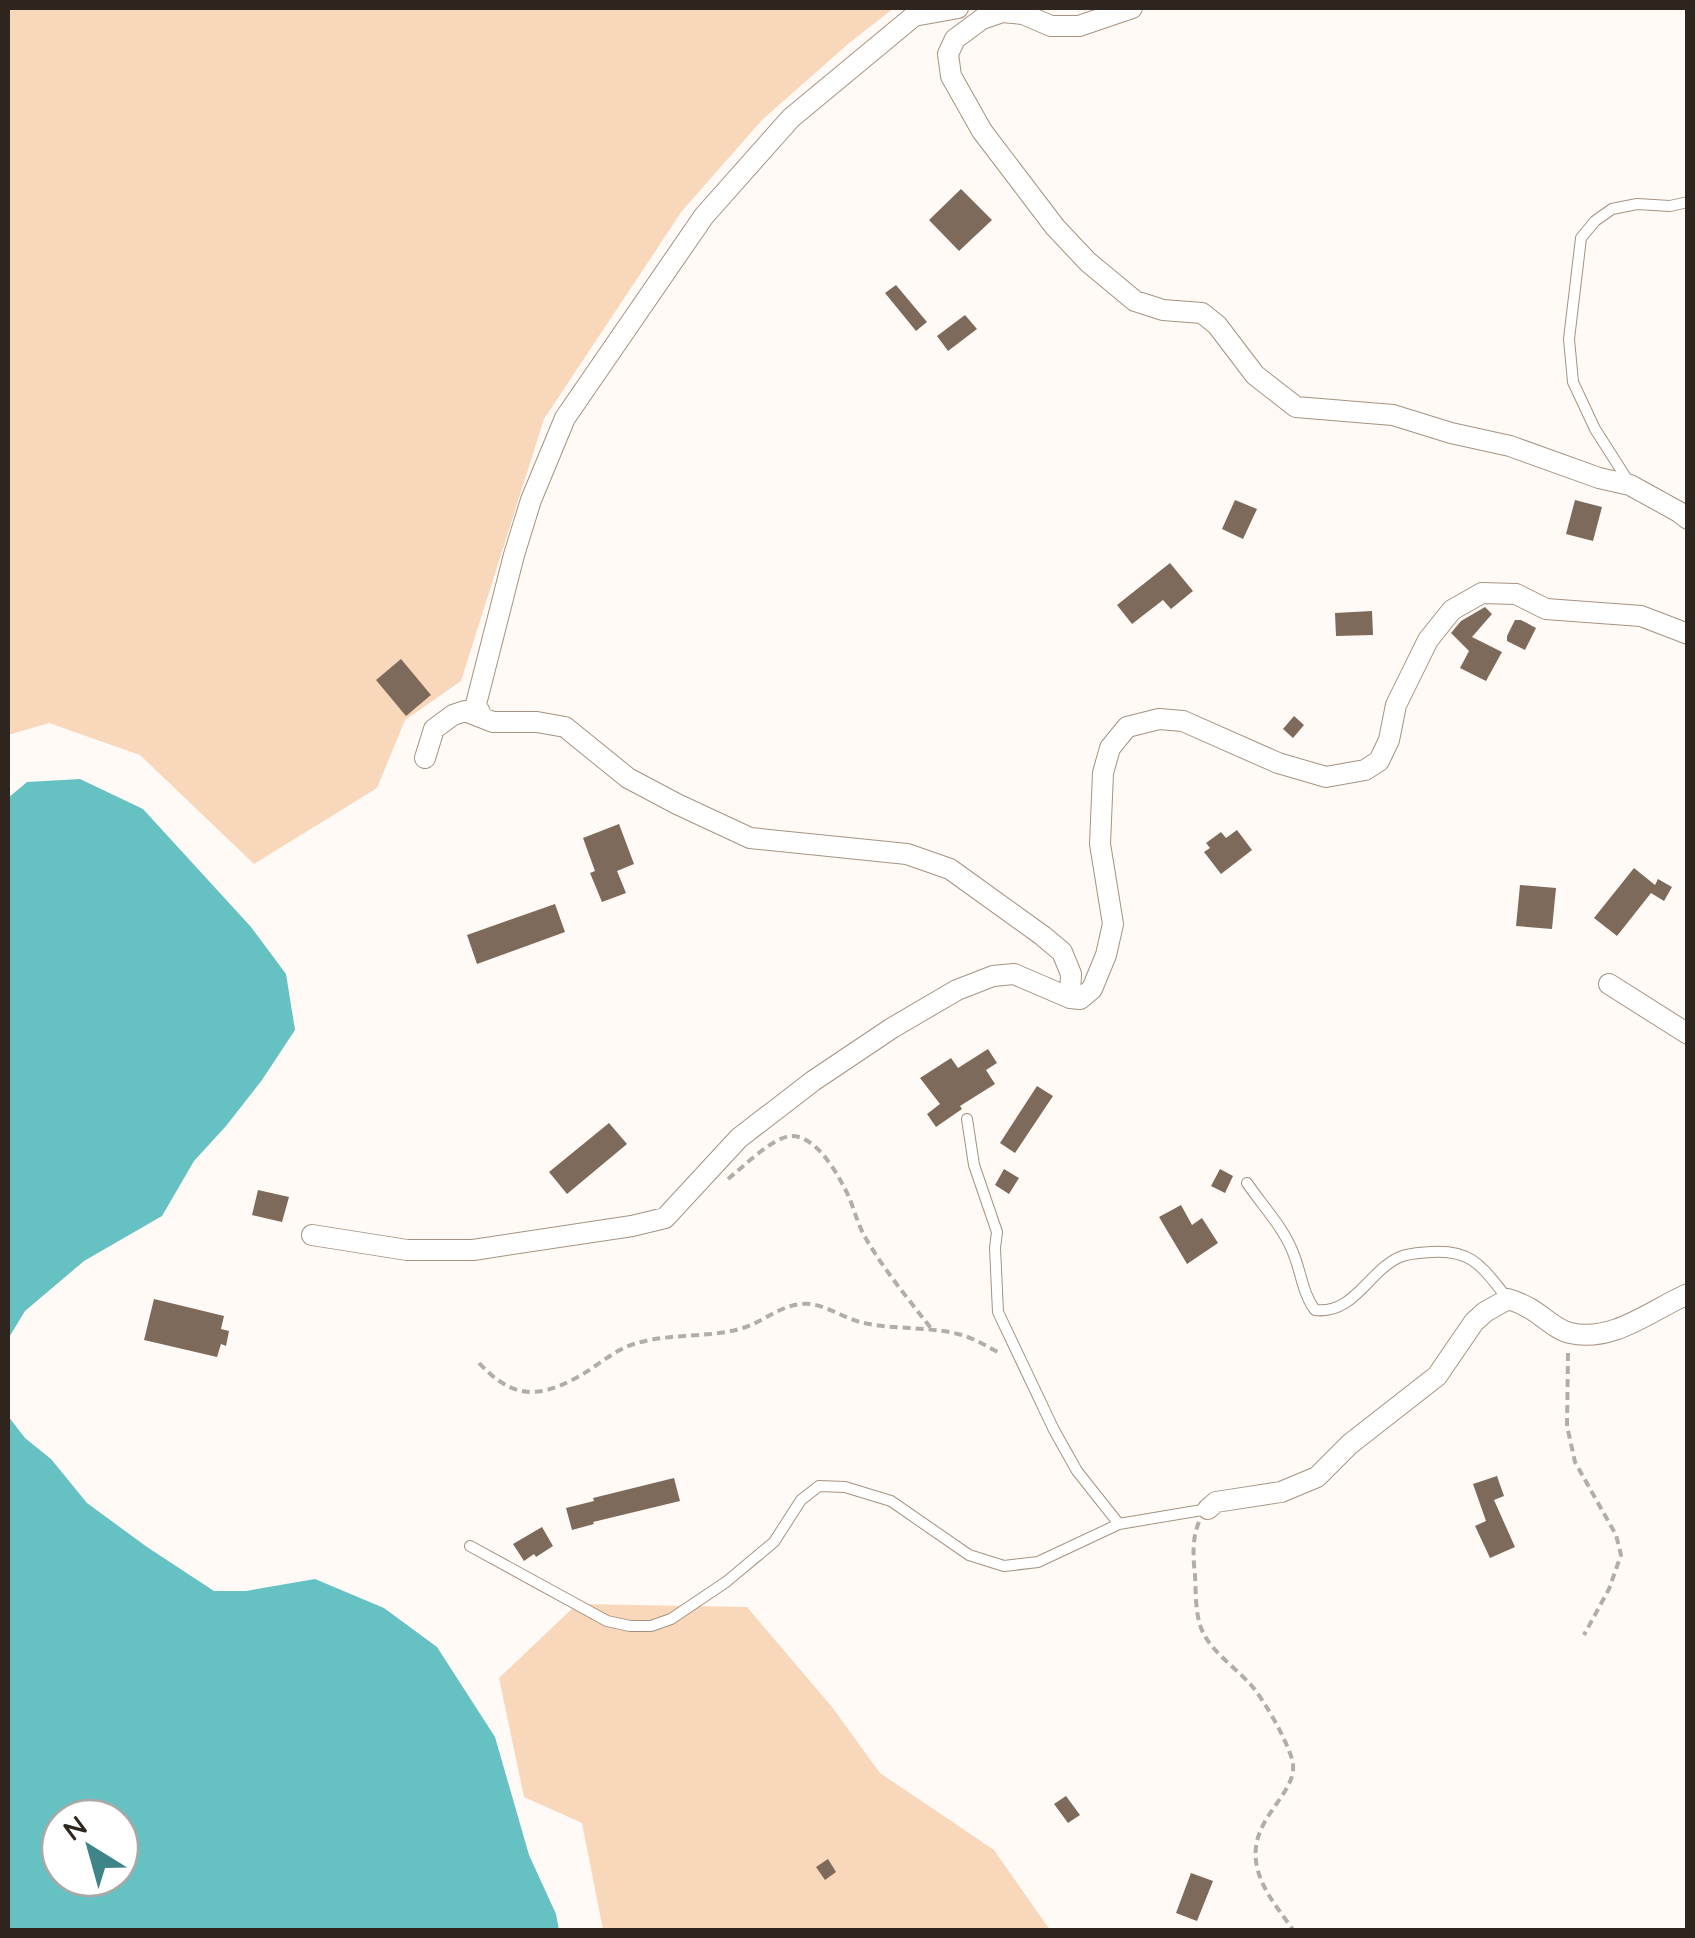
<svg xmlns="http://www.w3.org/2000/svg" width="1695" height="1938" font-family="Quicksand,sans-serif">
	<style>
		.green { fill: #f9d7ba }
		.water { fill: #66c1c3; fill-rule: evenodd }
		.building { fill: #7d6a5a }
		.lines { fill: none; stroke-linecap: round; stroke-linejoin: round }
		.lane-casing { stroke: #a69280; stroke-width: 12 }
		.street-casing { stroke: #a69280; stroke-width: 22 }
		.path { stroke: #b3ada7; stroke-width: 4; stroke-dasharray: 8 5; stroke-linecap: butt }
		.lane { stroke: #fff; stroke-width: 10 }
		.street { stroke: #fff; stroke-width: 20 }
	</style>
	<rect width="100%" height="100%" fill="#fffaf6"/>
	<path class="green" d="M 8,8 L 894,8 L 848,44 L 762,120 L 682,211 L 544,419 L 461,681 L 405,720 L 377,788 L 254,864 L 140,755 L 49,723 L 8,735 Z
		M 577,1604 L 747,1607 L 832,1707 L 880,1773 L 994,1850 L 1050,1930 L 603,1930 L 582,1823 L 524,1797 L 499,1678 Z"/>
	<path class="water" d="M 80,779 L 143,809 L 251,927 L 286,974 L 295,1030 L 262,1080 L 226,1126 L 194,1161 L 162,1216 L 84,1261 L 25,1311 L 8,1339 L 8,798 L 27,782 Z
		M 8,1416 L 25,1438 L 51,1459 L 87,1503 L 147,1547 L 214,1591 L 246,1591 L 315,1579 L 384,1608 L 437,1647 L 495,1737 L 529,1855 L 556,1914 L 559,1930 L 8,1930 ZM 60,1818 L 120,1818 L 120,1878 L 60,1878 Z"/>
	<path class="building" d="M 961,189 L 992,220 L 959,251 L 929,220 Z
		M 896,285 L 927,322 L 916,331 L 885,293 Z
		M 965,315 L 977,329 L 948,351 L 937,336 Z
		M 1235,500 L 1257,509 L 1243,539 L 1222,529 Z
		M 1575,500 L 1602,507 L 1593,541 L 1566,534 Z
		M 1170,563 L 1193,591 L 1171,609 L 1163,600 L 1132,624 L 1117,605 Z
		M 1485,607 L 1492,614 L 1472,637 L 1502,652 L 1486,681 L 1460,668 L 1469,651 L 1451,633 L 1461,621 Z
		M 1372,611 L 1373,635 L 1336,636 L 1335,613 Z
		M 1515,620 L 1521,620 L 1536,628 L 1525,650 L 1507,641 L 1507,636 Z
		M 401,659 L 431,695 L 406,716 L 376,680 Z
		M 1294,716 L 1304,725 L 1293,738 L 1283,729 Z
		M 619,824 L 634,864 L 617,871 L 626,893 L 602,902 L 590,873 L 595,871 L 583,838 Z
		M 1237,830 L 1252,850 L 1221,874 L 1204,852 L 1210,848 L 1206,843 L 1221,832 L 1226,838 Z
		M 1634,868 L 1655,885 L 1658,879 L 1672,887 L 1664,901 L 1651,893 L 1617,936 L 1594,918 Z
		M 1520,885 L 1556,888 L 1552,929 L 1516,926 Z
		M 555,904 L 565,932 L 477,964 L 467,935 Z
		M 988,1049 L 997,1063 L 986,1070 L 995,1084 L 960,1106 L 962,1109 L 936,1127 L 927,1114 L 940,1104 L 920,1078 L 951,1058 L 958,1068 Z
		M 1037,1086 L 1053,1096 L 1015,1153 L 1000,1143 Z
		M 609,1123 L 627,1144 L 567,1194 L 549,1172 Z
		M 1004,1169 L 1019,1178 L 1009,1194 L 995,1185 Z
		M 1220,1169 L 1233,1176 L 1225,1193 L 1211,1186 Z
		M 258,1190 L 289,1197 L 282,1222 L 252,1215 Z
		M 1181,1205 L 1192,1225 L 1202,1218 L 1218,1243 L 1187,1264 L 1159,1217 Z
		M 154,1299 L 224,1316 L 221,1329 L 229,1331 L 226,1346 L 221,1344 L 217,1357 L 144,1340 Z
		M 1497,1476 L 1504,1496 L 1494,1500 L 1515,1547 L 1490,1558 L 1475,1526 L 1486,1521 L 1473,1484 Z
		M 674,1478 L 680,1501 L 593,1522 L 594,1524 L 572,1530 L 566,1508 L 594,1501 L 593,1498 Z
		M 542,1527 L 553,1546 L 536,1557 L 534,1554 L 524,1561 L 513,1544 Z
		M 1066,1796 L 1080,1815 L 1068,1823 L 1054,1804 Z
		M 828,1859 L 836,1872 L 825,1880 L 816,1867 Z
		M 1191,1873 L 1213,1881 L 1197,1921 L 1176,1913 Z"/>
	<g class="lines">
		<g class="lane-casing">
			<path id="lane" d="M 1630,484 L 1595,429 L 1573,382 L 1569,339 L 1581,238 L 1595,221 L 1612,209 L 1637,204 L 1670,206 L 1688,202
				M 967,1119 L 974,1165 L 997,1232 L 995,1248 L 998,1312 L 1054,1430 L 1077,1471 L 1119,1524
				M 1247,1183 C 1262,1205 1282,1226 1292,1250 C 1301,1270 1302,1293 1315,1310 C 1354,1315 1369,1270 1400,1257 C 1409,1253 1421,1253 1431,1252 C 1474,1249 1483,1269 1508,1299
				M 470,1546 L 607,1621 L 630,1626 L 651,1626 L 671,1619 L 726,1582 L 774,1542 L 801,1500 L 819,1486 L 845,1487 L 891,1501 L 969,1555 L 1004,1566 L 1038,1562 L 1119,1524 L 1208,1509"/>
		</g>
		<g class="street-casing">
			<path id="street" d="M 1132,8 L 1079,26 L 1051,26 L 1023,14 L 1002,12 L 982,19 L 955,39 L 948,54 L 951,76 L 982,131 L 1055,227 L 1088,262 L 1135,301 L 1163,310 L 1202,313 L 1217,325 L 1255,375 L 1296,407 L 1393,415 L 1451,433 L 1510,446 L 1599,478 L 1630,485 L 1679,512 L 1688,519
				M 481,715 L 476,704 L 514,555 L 531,500 L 565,418 L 704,216 L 791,118 L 914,16 L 958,8
				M 425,758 L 434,729 L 453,715 L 465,711 L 493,722 L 537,722 L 565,727 L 628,778 L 677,804 L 750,838 L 907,854 L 950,869 L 1043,936 L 1062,952 L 1071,974 L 1070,998
				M 1609,984 L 1688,1034
				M 312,1235 L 407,1250 L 473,1250 L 632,1226 L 665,1218 L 739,1138 L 813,1081 L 892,1028 L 957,990 L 993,976 L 1014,974 L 1070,998 L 1080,999 L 1092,989 L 1106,955 L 1113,924 L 1100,844 L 1103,773 L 1110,748 L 1127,727 L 1159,719 L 1183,721 L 1278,763 L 1326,777 L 1365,770 L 1379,761 L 1389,740 L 1396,705 L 1428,640 L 1452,610 L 1482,593 L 1516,594 L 1546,609 L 1641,616 L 1688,634
				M 1208,1509 L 1216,1502 L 1281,1492 L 1317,1477 L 1350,1444 L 1437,1376 L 1474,1322 L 1485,1312 L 1508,1299 C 1515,1301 1522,1304 1529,1308 C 1542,1315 1556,1330 1570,1333 C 1613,1343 1651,1310 1688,1294"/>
		</g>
		<path class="path" d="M 728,1179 C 743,1167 773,1137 791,1136 C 814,1135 835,1169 844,1187 C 853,1203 856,1221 865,1237 C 884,1270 910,1301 933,1331
			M 1568,1353 L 1567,1426 L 1575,1462 L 1616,1535 L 1621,1555 L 1609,1589 L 1584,1635
			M 479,1363 C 510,1396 534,1400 574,1379 C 592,1370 608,1355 626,1347 C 664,1331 708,1340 746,1327 C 765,1320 782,1305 802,1304 C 822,1302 841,1317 860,1322 C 892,1330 926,1326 958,1334 C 973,1337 987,1347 1000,1353
			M 1199,1522 C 1192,1538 1193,1557 1195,1575 C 1196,1592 1195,1611 1201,1628 C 1210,1651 1235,1667 1251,1685 C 1265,1701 1286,1739 1292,1759 C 1302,1795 1243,1818 1258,1871 C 1264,1893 1281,1912 1293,1930"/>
		<use href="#lane" class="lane"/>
		<use href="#street" class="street"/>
	</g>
	<rect width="1695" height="1938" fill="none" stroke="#2d251e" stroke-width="20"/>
	<g transform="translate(90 1848) rotate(323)"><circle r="48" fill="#ffffff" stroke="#aba8a5" stroke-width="2.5"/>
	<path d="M0-8L18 38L0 25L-18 38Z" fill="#3d8588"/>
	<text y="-15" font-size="28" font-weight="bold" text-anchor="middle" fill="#2d251e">N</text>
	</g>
</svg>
